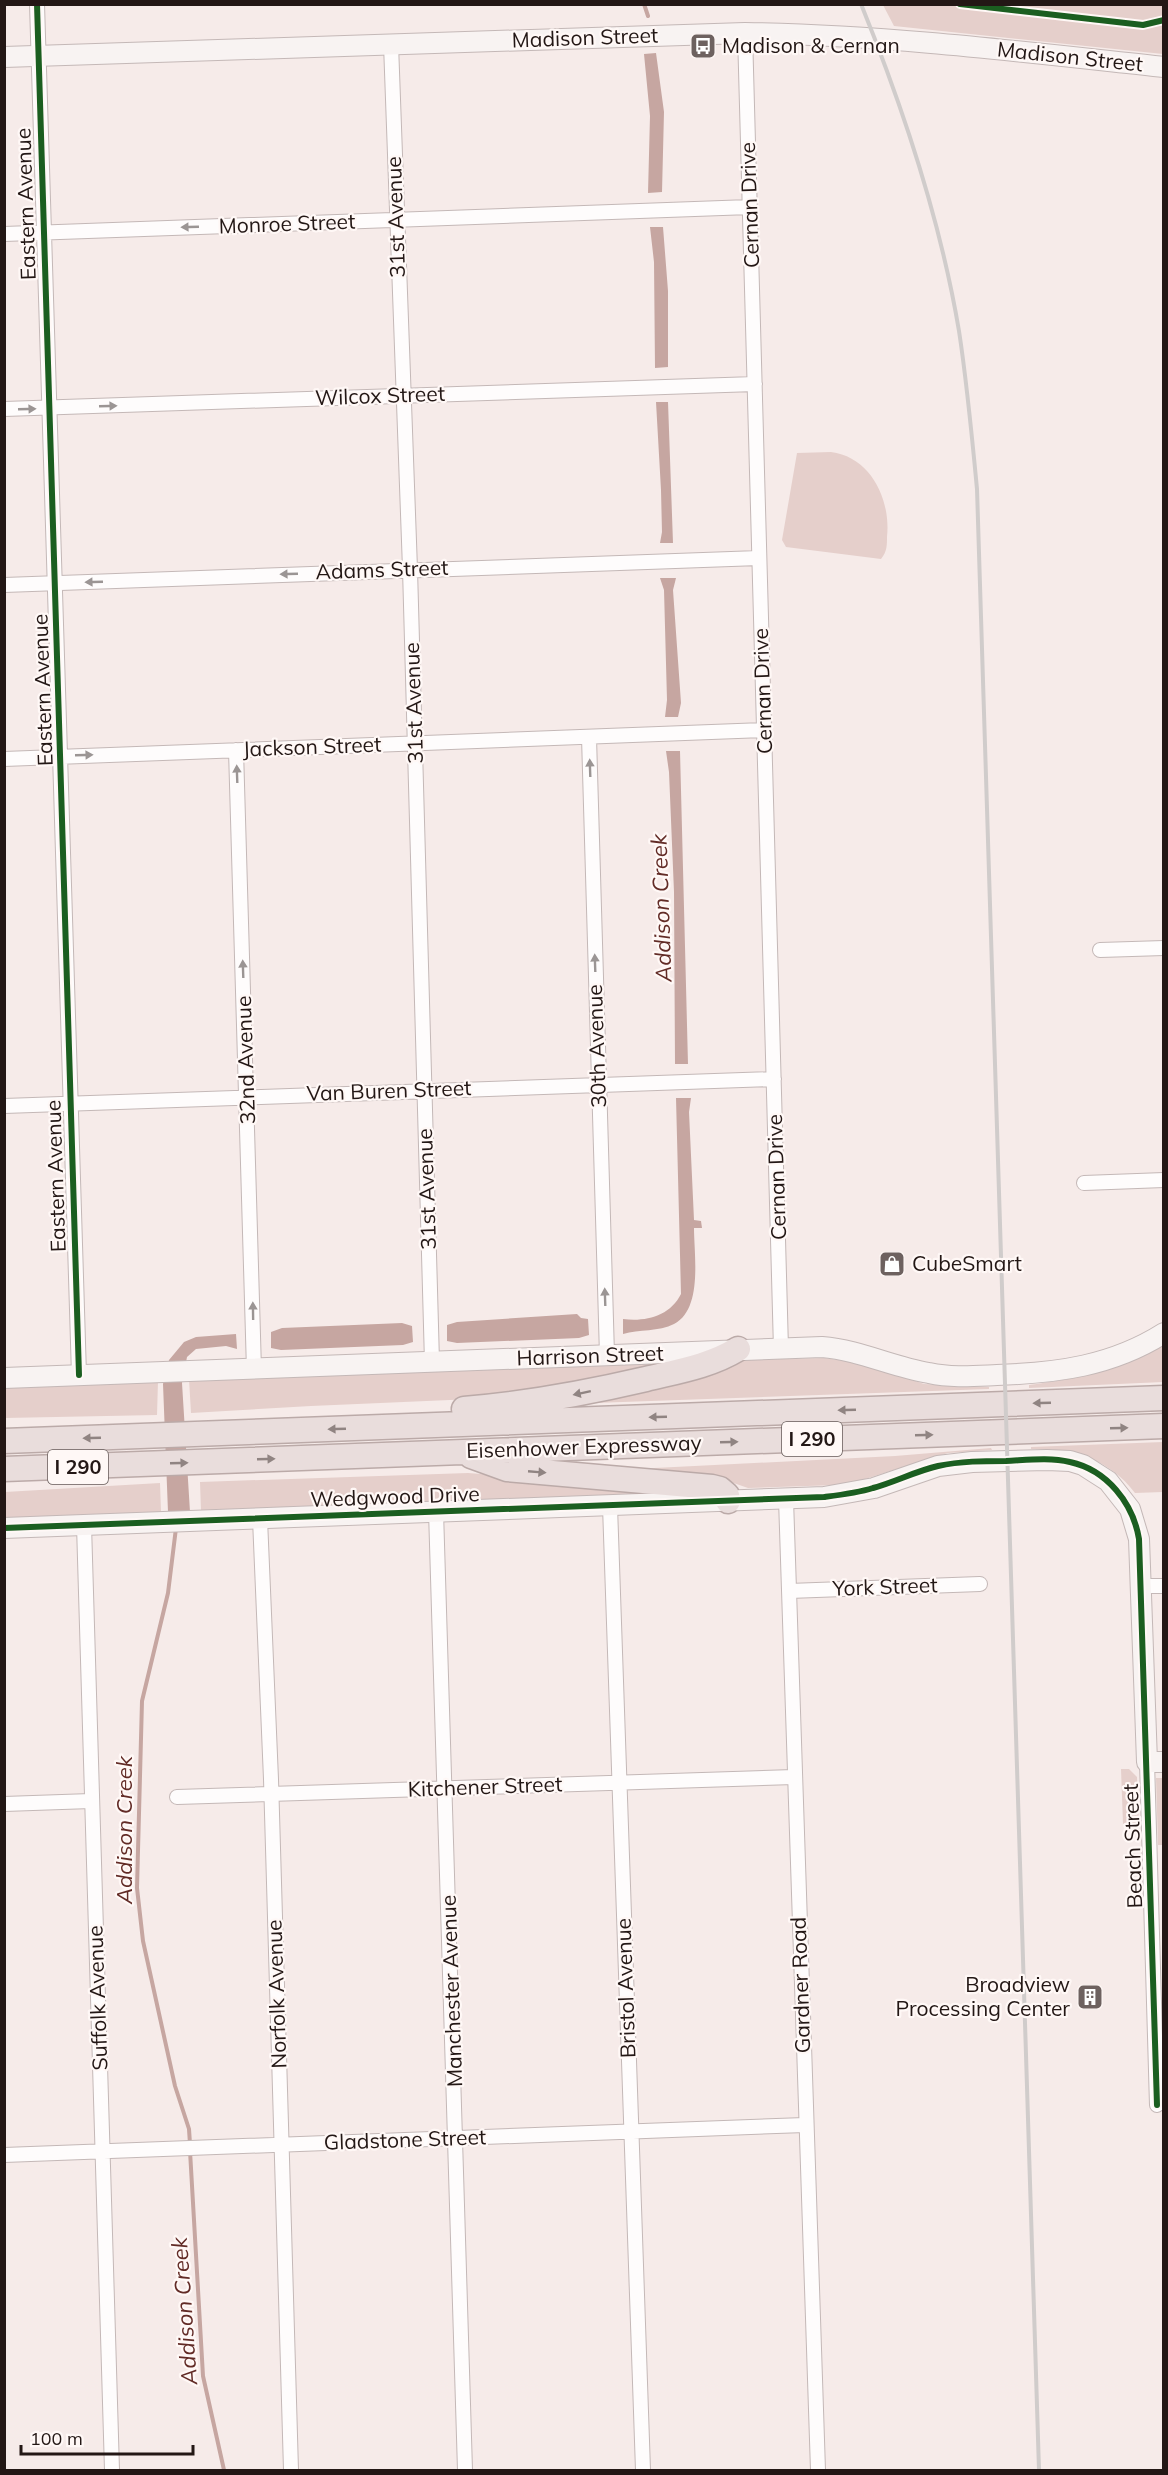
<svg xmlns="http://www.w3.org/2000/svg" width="1168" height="2475" font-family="Mulish,sans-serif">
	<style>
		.green { fill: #e5cfcb }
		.water { fill: #c6a6a1 }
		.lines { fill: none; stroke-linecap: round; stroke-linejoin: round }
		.stream { stroke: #c6a6a1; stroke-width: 4 }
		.street-casing { stroke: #c4b8b7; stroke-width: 16 }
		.secondary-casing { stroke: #c4b8b7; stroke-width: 22 }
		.highway-casing { stroke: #bbaaa8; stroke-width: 27 }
		.street { stroke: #fefcfc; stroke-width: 14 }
		.secondary { stroke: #f8f3f2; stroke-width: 20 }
		.highway { stroke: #e9dddc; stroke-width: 24 }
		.rail { stroke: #d0cccb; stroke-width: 4 }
		.cycleway-casing { stroke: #fff8f6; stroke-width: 10 }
		.cycleway { stroke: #1b5e20; stroke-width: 6 }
		.oneway { fill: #9b9594 }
		.oneway2 { fill: #908482 }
		.labels { text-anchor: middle; stroke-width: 4.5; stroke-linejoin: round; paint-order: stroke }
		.shield { fill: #fff8f6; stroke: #655a58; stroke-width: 1.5 }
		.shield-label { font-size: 20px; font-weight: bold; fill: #231715 }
		.street-label { font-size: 21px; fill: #231715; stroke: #fff8f6 }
		.poi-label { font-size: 21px; fill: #231715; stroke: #fff8f6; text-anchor: start }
		.water-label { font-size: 22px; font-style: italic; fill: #622b26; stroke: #fff8f6 }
	</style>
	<rect width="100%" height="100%" fill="#f6ebe9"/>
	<path class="green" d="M 883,5 L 1163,5 L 1163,54 L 894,26 Z
		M 831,452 C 871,457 891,500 887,537 C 887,545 887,552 881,559 L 786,547 L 782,540 L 797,453 Z
		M 1163,1345 L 1163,1382 L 1029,1388 L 1029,1385 C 1080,1378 1119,1371 1163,1345 Z
		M 697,1358 L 697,1362 L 473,1399 L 311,1406 L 191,1413 L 189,1379 Z
		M 824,1358 L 867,1364 L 924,1384 L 989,1387 L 989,1389 L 566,1404 L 740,1360 Z
		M 158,1381 L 157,1415 L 5,1418 L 4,1384 Z
		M 1163,1442 L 1163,1492 L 1135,1493 C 1110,1459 1072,1448 1031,1449 L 1031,1447 Z
		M 991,1448 L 992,1450 L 948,1453 L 865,1479 L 837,1485 L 748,1488 L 722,1479 L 595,1471 L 895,1456 Z
		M 468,1473 L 709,1492 L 201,1511 L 200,1482 Z
		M 160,1483 L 161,1512 L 5,1521 L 5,1492 Z
		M 1121,1769 L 1129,1769 L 1137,1777 L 1139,1823 L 1123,1824 Z
		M 1156,1778 L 1163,1778 L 1163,1845 L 1158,1845 Z"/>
	<path class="water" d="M 656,53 L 664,112 L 662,192 L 648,193 L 650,116 L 644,54 Z
		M 650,227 L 663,227 L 668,291 L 668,367 L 655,368 L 654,262 Z
		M 656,402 L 668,402 L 673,543 L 660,543 L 662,532 L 661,490 Z
		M 660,578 L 676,578 L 673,590 L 681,703 L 678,717 L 665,717 L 667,700 L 664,590 Z
		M 666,751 L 680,751 L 688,1064 L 675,1064 L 674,892 L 669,772 Z
		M 676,1098 L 691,1098 L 689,1112 L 694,1220 L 701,1221 L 702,1228 L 694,1228 C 694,1255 703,1309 674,1324 C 659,1332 639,1329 623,1334 L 623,1319 C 646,1322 670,1316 681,1294 Z
		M 577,1314 L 581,1318 L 588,1319 L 589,1335 L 579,1338 L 457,1343 L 447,1341 L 447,1325 L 457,1322 Z
		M 402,1323 L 412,1326 L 413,1342 L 403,1345 L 281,1350 L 271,1348 L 271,1332 L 282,1328 Z
		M 236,1334 L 237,1349 L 226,1346 L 196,1349 L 187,1357 L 182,1383 L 190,1512 L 168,1512 L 163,1384 L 169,1360 L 184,1342 L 196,1337 Z"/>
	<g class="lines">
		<path class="stream" d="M 644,4 L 648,16
			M 176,1528 L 168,1593 L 142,1701 L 137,1888 L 143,1941 L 175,2086 L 189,2129 L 190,2144
			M 190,2151 L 203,2376 L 224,2470"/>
		<g class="street-casing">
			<path id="street" d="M 37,4 L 79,1375
				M 745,33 L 781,1349
				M 391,44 L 410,569 L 432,1362
				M 4,234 L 750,207
				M 4,409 L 755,384
				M 4,585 L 759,558
				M 589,737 L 607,1355
				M 236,750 L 254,1370
				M 4,759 L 764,730
				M 1100,950 L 1164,948
				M 4,1106 L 774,1079
				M 1084,1183 L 1164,1180
				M 786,1499 L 818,2470
				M 610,1506 L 643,2470
				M 436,1511 L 465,2470
				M 260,1519 L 271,1779 L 291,2470
				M 84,1525 L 112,2470
				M 1142,1586 L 1164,1586
				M 789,1591 L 980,1584
				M 1147,1762 L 1157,2105
				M 177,1797 L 794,1777
				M 4,1804 L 91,1801
				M 4,2155 L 805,2125"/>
		</g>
		<g class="secondary-casing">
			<path id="secondary" d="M 4,57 L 745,33 C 886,35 1024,52 1164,67
				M 4,1378 L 822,1347 C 860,1350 892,1367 929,1373 C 952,1378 974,1376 997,1375 C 1057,1373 1112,1366 1164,1333
				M 4,1528 L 824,1497 L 874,1488 L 938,1466 L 972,1462 L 1047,1460 L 1070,1461 L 1083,1465 L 1108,1481 L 1130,1509 L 1139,1539 L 1147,1762 L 1164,1762"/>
		</g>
		<g class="highway-casing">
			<path id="highway" d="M 464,1409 C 526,1404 586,1393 646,1379 C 679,1371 710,1366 738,1349
				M 4,1441 L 1164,1398
				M 471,1456 L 507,1469 L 712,1487 L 720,1489 L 727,1495 L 728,1501
				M 4,1469 L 1164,1426"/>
		</g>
		<use href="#street" class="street"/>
		<use href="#secondary" class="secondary"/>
		<use href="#highway" class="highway"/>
		<path class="rail" d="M 861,4 C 904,110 940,218 959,331 C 967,383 972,436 977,489 L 1039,2470"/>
		<g class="cycleway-casing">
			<path id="cycleway" d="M 37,4 L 79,1375
				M 960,4 L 1143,25 L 1164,20
				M 4,1528 L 824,1497 C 840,1495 857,1493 873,1488 C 895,1482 916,1471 938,1466 C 961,1461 984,1461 1006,1461 C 1027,1460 1050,1457 1070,1462 C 1107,1470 1133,1503 1139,1539 L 1157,2105"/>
		</g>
		<use href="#cycleway" class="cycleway"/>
	</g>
	<defs><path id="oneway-solid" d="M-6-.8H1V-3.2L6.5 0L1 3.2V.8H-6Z" transform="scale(1.5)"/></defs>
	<g class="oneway">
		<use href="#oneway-solid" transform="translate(190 227) rotate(178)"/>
		<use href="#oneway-solid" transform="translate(108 406) rotate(-2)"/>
		<use href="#oneway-solid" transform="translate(27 409) rotate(-2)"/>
		<use href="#oneway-solid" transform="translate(289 574) rotate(178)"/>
		<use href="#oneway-solid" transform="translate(94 582) rotate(178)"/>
		<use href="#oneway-solid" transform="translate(84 755) rotate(-2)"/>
		<use href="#oneway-solid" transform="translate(590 768) rotate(-92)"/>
		<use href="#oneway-solid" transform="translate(237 774) rotate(-92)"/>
		<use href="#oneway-solid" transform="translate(595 963) rotate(-92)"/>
		<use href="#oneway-solid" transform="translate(243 969) rotate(-92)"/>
		<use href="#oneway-solid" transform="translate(605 1297) rotate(-92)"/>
		<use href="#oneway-solid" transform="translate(253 1311) rotate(-91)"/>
	</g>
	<g class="oneway2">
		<use href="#oneway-solid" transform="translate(582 1393) rotate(168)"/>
		<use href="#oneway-solid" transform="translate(1042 1403) rotate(178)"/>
		<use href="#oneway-solid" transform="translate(847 1410) rotate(178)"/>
		<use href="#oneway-solid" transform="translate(658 1417) rotate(178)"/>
		<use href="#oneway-solid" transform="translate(1119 1428) rotate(-2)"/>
		<use href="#oneway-solid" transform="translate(337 1429) rotate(178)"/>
		<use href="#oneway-solid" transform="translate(924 1435) rotate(-2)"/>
		<use href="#oneway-solid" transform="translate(92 1438) rotate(178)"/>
		<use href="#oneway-solid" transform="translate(729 1442) rotate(-2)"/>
		<use href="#oneway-solid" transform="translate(266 1459) rotate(-2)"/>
		<use href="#oneway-solid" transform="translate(179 1463) rotate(-2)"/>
		<use href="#oneway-solid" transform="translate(537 1472) rotate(5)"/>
	</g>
	<defs>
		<g id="bus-square" transform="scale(1.35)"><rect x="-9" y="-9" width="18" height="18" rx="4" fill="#6d615f" stroke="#fff8f6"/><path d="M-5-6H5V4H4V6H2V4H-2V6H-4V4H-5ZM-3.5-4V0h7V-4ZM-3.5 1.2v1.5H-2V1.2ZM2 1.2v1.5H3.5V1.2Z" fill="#fff"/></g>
		<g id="shop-square" transform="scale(1.35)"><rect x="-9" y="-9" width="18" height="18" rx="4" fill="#6d615f" stroke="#fff8f6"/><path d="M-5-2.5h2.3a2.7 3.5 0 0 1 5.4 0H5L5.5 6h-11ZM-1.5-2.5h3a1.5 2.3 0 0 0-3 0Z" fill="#fff"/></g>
		<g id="building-square" transform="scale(1.35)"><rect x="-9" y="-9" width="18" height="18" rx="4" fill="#6d615f" stroke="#fff8f6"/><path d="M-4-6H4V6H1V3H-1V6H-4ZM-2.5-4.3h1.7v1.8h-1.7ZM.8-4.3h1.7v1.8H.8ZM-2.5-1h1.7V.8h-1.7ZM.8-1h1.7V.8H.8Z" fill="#fff"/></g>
	</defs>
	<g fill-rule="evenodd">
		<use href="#bus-square" x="703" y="46"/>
		<use href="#shop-square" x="892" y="1264"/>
		<use href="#building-square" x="1090" y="1997"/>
	</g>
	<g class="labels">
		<g class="shield">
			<rect x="782" y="1422" width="60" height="34" rx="4.5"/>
			<rect x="48" y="1450" width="60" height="34" rx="4.5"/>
		</g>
		<g class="shield-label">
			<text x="812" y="1446">I 290</text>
			<text x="78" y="1474">I 290</text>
		</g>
		<g class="street-label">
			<text transform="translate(585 38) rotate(-2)" y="7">Madison Street</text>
			<text transform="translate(1070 57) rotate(6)" y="7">Madison Street</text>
			<text transform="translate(26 204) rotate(-92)" y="7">Eastern Avenue</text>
			<text transform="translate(750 205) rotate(-92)" y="7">Cernan Drive</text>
			<text transform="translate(396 217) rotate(-92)" y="7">31st Avenue</text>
			<text transform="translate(287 224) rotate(-2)" y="7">Monroe Street</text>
			<text transform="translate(380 396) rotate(-2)" y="7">Wilcox Street</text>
			<text transform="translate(382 570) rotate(-2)" y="7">Adams Street</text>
			<text transform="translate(43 690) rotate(-92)" y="7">Eastern Avenue</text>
			<text transform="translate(763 691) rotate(-92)" y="7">Cernan Drive</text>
			<text transform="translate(414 703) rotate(-92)" y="7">31st Avenue</text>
			<text transform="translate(312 747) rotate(-2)" y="7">Jackson Street</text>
			<text transform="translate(597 1046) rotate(-92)" y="7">30th Avenue</text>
			<text transform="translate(246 1060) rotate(-92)" y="7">32nd Avenue</text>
			<text transform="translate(389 1091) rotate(-2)" y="7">Van Buren Street</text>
			<text transform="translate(56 1176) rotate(-92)" y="7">Eastern Avenue</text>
			<text transform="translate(777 1177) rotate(-92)" y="7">Cernan Drive</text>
			<text transform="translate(427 1189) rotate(-92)" y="7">31st Avenue</text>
			<text transform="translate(590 1356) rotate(-2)" y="7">Harrison Street</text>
			<text transform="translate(584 1447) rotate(-2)" y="7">Eisenhower Expressway</text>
			<text transform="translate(395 1497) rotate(-2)" y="7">Wedgwood Drive</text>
			<text transform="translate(885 1587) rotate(-2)" y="7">York Street</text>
			<text transform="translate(485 1787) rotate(-2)" y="7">Kitchener Street</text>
			<text transform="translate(1133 1846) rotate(-92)" y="7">Beach Street</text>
			<text transform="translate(801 1985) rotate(-92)" y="7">Gardner Road</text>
			<text transform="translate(626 1988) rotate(-92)" y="7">Bristol Avenue</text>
			<text transform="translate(452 1991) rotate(-92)" y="7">Manchester Avenue</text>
			<text transform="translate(277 1994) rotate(-92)" y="7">Norfolk Avenue</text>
			<text transform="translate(98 1998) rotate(-92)" y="7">Suffolk Avenue</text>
			<text transform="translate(405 2140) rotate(-2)" y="7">Gladstone Street</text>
		</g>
		<g class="poi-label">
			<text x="722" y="53">Madison &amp; Cernan</text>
			<text x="912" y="1271">CubeSmart</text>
			<text x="1070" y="1992" text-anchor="end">Broadview<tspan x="1070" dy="24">Processing Center</tspan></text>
		</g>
		<g class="water-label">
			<text transform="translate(661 908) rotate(-92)" y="8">Addison Creek</text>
			<text transform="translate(124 1830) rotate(-90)" y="8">Addison Creek</text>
			<text transform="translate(184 2311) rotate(-94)" y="8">Addison Creek</text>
		</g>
	</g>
	<rect width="1168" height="2475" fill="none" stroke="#231715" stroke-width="12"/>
	<path d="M21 2445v9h172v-9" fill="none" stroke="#231715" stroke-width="3"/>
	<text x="30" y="2445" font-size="18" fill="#231715" stroke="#fff8f6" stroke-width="4.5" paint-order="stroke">100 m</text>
</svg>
